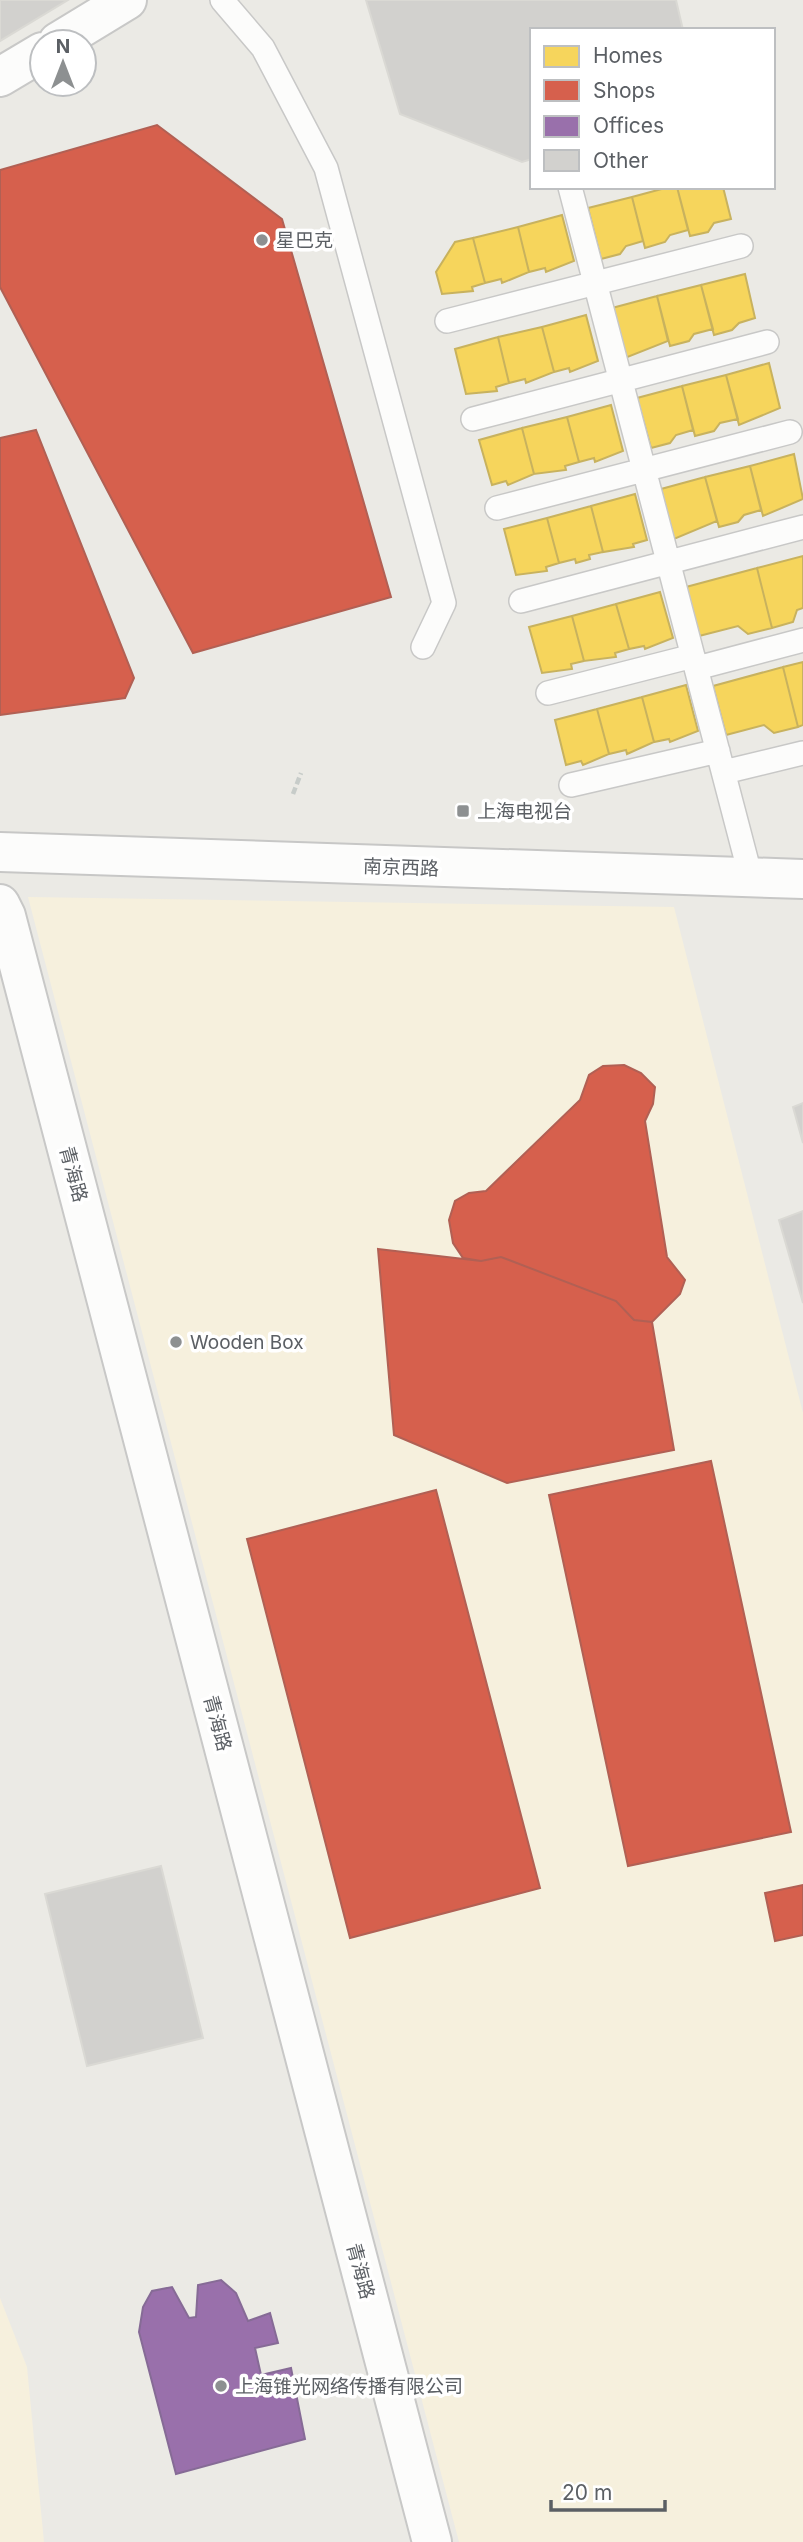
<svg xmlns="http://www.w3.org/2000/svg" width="803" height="2542" font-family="Inter,'Noto Sans SC',sans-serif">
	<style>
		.commercial { fill: #f6f0dd }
		.homes { fill: #f6d55c; stroke: #c8b25e; stroke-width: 2 }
		.shops { fill: #d6604d; stroke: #b16054; stroke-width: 2 }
		.offices { fill: #9970ab; stroke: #866b96; stroke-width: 2 }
		.building { fill: #d2d1ce; stroke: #dad9d4; stroke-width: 2 }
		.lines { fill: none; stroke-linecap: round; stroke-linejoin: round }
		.service-casing { stroke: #c8c8c7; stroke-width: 26 }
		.minor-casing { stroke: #c8c8c7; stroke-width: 42 }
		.tertiary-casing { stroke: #c8c8c7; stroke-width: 42 }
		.secondary-casing { stroke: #c7c7c6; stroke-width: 42 }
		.path { stroke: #c7ccc9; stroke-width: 4.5; stroke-dasharray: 7 3.5; stroke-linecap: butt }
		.service { stroke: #fcfcfb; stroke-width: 23 }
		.minor { stroke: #fcfcfb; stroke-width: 38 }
		.tertiary { stroke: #fcfcfb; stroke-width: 38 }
		.secondary { stroke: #fcfcfb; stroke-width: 38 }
		.poi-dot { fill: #8d9091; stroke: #fff; stroke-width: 2.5 }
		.labels { text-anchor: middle; stroke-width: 7; stroke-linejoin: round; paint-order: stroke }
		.poi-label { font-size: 19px; fill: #5b5f64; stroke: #fff; text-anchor: start }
		.street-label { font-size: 19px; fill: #5b5f64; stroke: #fff }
	</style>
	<rect width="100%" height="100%" fill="#ebeae5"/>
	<path class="commercial" d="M 28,897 L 674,907 L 803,1413 L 803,2542 L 459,2542 Z
		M 0,2298 L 27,2367 L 44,2542 L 0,2542 Z"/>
	<path class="homes" d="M 669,187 L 677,187 L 688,230 L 670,235 L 665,242 L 645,248 L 632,197 Z
		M 677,187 L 723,187 L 731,219 L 714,223 L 708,232 L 690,236 Z
		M 632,197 L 643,241 L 626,246 L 620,254 L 601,259 L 588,208 Z
		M 562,215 L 574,261 L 546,272 L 545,268 L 529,272 L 518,227 Z
		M 518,227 L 529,272 L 502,283 L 501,279 L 485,283 L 473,238 Z
		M 473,238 L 485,283 L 472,287 L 473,291 L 442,294 L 436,272 L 455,242 Z
		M 745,274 L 755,318 L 739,323 L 732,330 L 714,335 L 701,285 Z
		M 701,285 L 713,329 L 694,334 L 689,341 L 670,346 L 657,296 Z
		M 657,296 L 668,341 L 625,358 L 612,308 Z
		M 586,315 L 598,361 L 570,372 L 569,368 L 554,372 L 542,327 Z
		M 542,327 L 554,372 L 526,383 L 525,379 L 509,383 L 498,337 Z
		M 498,337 L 509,383 L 496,387 L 497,391 L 466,394 L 455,349 Z
		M 769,363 L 780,408 L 739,425 L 726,375 Z
		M 726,375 L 738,419 L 720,423 L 714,431 L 695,436 L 682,386 Z
		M 682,386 L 693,430 L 676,435 L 670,443 L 651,448 L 637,398 Z
		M 611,405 L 623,451 L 595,462 L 594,458 L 579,462 L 567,417 Z
		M 567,417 L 579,462 L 565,466 L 566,470 L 534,474 L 522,428 Z
		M 522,428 L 534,474 L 508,485 L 506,481 L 492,485 L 479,440 Z
		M 794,454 L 803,499 L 763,516 L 750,466 Z
		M 750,466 L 761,510 L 744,515 L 738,522 L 719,527 L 705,477 Z
		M 705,477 L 717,521 L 674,539 L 661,489 Z
		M 635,494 L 647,540 L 633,544 L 634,547 L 603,552 L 591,506 Z
		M 591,506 L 603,552 L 589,555 L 590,559 L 576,563 L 575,559 L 559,563 L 547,518 Z
		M 547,518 L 559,563 L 546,567 L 547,571 L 516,575 L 504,529 Z
		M 803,556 L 803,608 L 797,610 L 793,622 L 772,628 L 757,568 Z
		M 757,568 L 772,628 L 748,634 L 738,626 L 699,636 L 686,587 Z
		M 660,592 L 673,638 L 645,649 L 644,646 L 629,649 L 616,604 Z
		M 616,604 L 629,649 L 615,653 L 616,657 L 584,661 L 572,616 Z
		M 572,616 L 584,661 L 571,664 L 572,669 L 542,673 L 529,627 Z
		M 803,662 L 803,725 L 798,727 L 783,667 Z
		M 783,667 L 798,727 L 774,733 L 764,725 L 726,735 L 713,686 Z
		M 686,685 L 698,731 L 670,742 L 669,739 L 654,742 L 642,697 Z
		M 642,697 L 654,742 L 627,754 L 626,750 L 609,754 L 597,709 Z
		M 597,709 L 609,754 L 583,765 L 581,761 L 566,765 L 555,720 Z"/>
	<path class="shops" d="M 157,125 L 282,219 L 391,597 L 193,653 L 0,287 L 0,170 Z
		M 36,430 L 134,678 L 125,698 L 0,715 L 0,438 Z
		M 624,1065 L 641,1073 L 655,1087 L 653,1104 L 645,1121 L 667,1257 L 685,1280 L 680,1294 L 652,1322 L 634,1320 L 616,1301 L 501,1257 L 481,1261 L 463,1258 L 453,1243 L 449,1220 L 455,1201 L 469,1193 L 486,1191 L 580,1100 L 589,1075 L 603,1066 Z
		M 378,1249 L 481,1261 L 501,1257 L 616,1301 L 634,1320 L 652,1322 L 674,1450 L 507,1483 L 394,1435 Z
		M 711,1461 L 791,1832 L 628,1866 L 549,1495 Z
		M 436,1490 L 540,1888 L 350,1938 L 247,1539 Z
		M 803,1885 L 803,1935 L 775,1941 L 765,1893 Z"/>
	<path class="offices" d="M 221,2280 L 236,2293 L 248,2321 L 270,2313 L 278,2343 L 255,2348 L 261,2375 L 291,2368 L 305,2439 L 176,2474 L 139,2332 L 143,2307 L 152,2291 L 172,2287 L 189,2318 L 196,2317 L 198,2285 Z"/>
	<path class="building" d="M 0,0 L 68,0 L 0,41 Z
		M 366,0 L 676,0 L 683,30 L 532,30 L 532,159 L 522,162 L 400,114 Z
		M 803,1103 L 803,1143 L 793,1107 Z
		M 803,1211 L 803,1303 L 779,1220 Z
		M 161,1866 L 203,2038 L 87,2066 L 45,1894 Z"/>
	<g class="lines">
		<g class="service-casing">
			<path id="service" d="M 222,0 L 263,48 L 326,168 L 444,603 L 423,647
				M 570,187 L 751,878
				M 447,321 L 741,246
				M 473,419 L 767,342
				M 497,508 L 790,432
				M 521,601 L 803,527
				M 697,668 L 803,640
				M 548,693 L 693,656
				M 724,772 L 803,753
				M 571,785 L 718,751"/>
		</g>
		<g class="minor-casing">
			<path id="minor" d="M 0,904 L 6,916 L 432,2542"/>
		</g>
		<g class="tertiary-casing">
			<path id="tertiary" d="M 58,42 L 127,0
				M 0,77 L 42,52"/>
		</g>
		<g class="secondary-casing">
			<path id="secondary" d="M 0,852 L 803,879"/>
		</g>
		<path class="path" d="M 293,794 L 301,773"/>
		<use href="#service" class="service"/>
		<use href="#minor" class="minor"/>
		<use href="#tertiary" class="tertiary"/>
		<use href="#secondary" class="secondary"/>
	</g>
	<g class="poi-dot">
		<circle cx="262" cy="240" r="7"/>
		<rect x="456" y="804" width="14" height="14" rx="3.5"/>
		<circle cx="176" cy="1342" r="7"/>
		<circle cx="221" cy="2386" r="7"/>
	</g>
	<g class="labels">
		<g class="poi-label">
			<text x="276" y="247">星巴克</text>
			<text x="477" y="818">上海电视台</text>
			<text x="190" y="1349">Wooden Box</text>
			<text x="235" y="2393">上海锥光网络传播有限公司</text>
		</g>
		<g class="street-label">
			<text transform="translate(401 867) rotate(2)" y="7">南京西路</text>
			<text transform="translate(74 1174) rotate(75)" y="7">青海路</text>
			<text transform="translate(218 1723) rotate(75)" y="7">青海路</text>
			<text transform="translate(361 2271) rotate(75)" y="7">青海路</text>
		</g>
	</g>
	<rect x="530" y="28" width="245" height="161" fill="#ffffff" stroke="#bdbfc1" stroke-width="2"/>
	<rect x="544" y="46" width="35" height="21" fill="#f6d55c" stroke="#bdbfc1" stroke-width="2"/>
	<text x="593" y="63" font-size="21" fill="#5b5f64">Homes</text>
	<rect x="544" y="80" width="35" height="21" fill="#d6604d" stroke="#bdbfc1" stroke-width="2"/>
	<text x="593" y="98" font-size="21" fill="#5b5f64">Shops</text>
	<rect x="544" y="116" width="35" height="21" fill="#9970ab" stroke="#bdbfc1" stroke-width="2"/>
	<text x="593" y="133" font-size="21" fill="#5b5f64">Offices</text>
	<rect x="544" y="150" width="35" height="21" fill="#d2d1ce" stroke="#bdbfc1" stroke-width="2"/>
	<text x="593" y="168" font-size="21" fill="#5b5f64">Other</text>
	<g transform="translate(63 63)"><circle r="33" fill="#ffffff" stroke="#bdbfc1" stroke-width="2"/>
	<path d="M0-5L12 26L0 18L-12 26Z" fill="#8d9091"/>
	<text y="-10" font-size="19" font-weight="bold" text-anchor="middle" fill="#5b5f64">N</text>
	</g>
	<path d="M551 2500v10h114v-10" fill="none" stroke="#5b5f64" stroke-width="3.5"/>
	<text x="562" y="2500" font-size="21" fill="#5b5f64" stroke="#ffffff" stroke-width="5" paint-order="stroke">20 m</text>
</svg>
